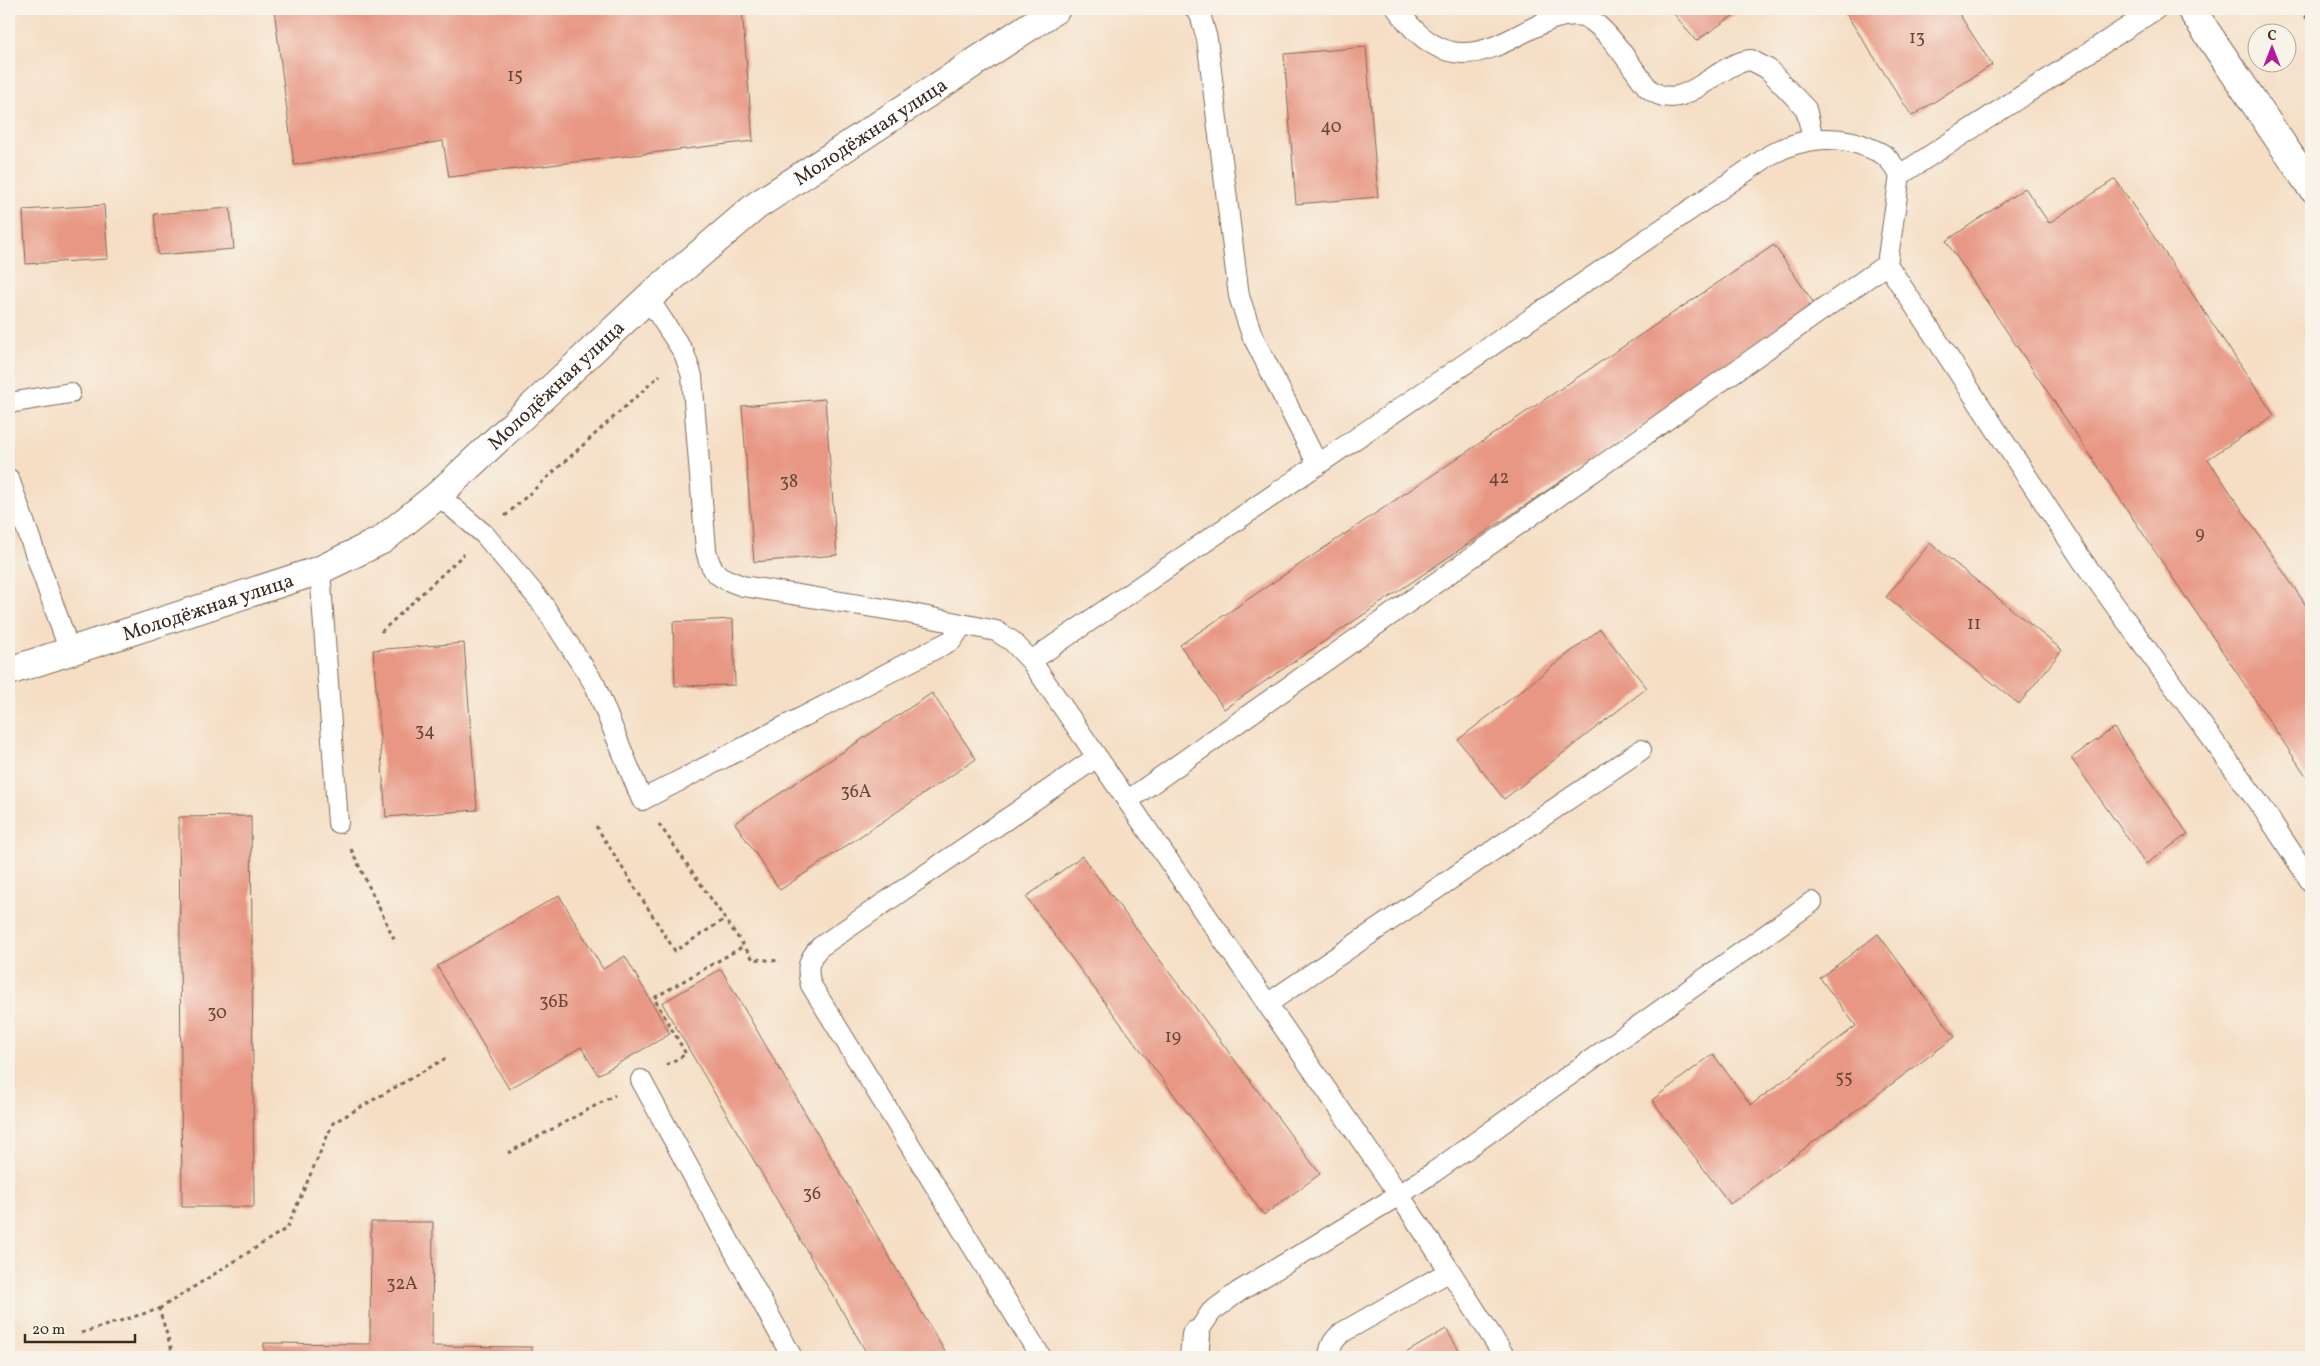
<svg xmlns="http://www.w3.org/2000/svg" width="2320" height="1366" font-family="Vollkorn,serif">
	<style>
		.building { fill: #e89784 }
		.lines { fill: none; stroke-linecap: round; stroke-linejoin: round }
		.lane-casing { stroke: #7c6958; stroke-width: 22 }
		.street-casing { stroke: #7c6958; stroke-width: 30 }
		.secondary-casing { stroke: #7c6958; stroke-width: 30 }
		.path { stroke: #7c6958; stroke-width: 3; stroke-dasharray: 4 4; stroke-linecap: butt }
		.lane { stroke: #fff; stroke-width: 20 }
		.street { stroke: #fff; stroke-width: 28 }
		.secondary { stroke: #fff; stroke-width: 28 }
		.labels { text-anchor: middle; stroke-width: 4.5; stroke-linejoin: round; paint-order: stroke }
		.number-label { font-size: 18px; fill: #664538 }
		.street-label { font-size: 20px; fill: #3b2a1e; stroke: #f7f3e8 }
	</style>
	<rect width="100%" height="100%" fill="#f7f3e8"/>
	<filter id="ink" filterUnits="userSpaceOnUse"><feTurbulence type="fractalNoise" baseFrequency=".02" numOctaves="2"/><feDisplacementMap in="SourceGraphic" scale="10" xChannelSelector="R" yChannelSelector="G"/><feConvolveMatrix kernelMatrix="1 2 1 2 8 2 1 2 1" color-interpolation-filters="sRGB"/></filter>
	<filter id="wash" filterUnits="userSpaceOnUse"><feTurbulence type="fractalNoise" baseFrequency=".0096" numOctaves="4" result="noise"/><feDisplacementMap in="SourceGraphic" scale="20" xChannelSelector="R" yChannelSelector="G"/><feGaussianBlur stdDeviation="1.12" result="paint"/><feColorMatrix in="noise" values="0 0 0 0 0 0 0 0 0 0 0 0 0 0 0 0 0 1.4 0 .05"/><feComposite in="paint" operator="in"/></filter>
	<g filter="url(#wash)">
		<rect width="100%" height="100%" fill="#f5dec4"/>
		<g id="blocks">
			<path class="building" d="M 274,9 L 742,9 L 753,141 L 449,177 L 443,141 L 294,165 Z
				M 1670,9 L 1743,9 L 1696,41 Z
				M 1843,9 L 1956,9 L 1992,65 L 1912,116 Z
				M 1366,47 L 1378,197 L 1296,204 L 1284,54 Z
				M 2115,179 L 2274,415 L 2208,459 L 2309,610 L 2311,608 L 2311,783 L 1946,241 L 2025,188 L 2049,223 Z
				M 104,205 L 108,259 L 26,264 L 23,210 Z
				M 230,208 L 234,249 L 158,255 L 154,214 Z
				M 1774,245 L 1817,308 L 1224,709 L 1180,645 Z
				M 825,399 L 837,555 L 754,562 L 742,406 Z
				M 1930,543 L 2062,650 L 2019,704 L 1886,597 Z
				M 733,619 L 735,685 L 675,686 L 673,622 Z
				M 1600,629 L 1647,688 L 1504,799 L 1458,740 Z
				M 464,643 L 477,810 L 386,817 L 373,650 Z
				M 932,693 L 976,759 L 780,890 L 735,823 Z
				M 2114,728 L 2188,834 L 2146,864 L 2071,758 Z
				M 251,816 L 254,1207 L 182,1207 L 179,817 Z
				M 1082,856 L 1320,1174 L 1264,1215 L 1026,897 Z
				M 559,895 L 603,969 L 625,956 L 670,1034 L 598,1075 L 581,1047 L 509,1089 L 437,966 Z
				M 1878,934 L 1955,1037 L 1730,1204 L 1652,1100 L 1713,1054 L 1751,1105 L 1856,1026 L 1820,978 Z
				M 721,969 L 948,1357 L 869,1357 L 677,1029 L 662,1003 Z
				M 371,1222 L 433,1222 L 432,1346 L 532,1347 L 532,1357 L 264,1357 L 264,1343 L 370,1344 Z
				M 1446,1329 L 1463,1357 L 1399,1357 Z
				M 2311,1349 L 2311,1357 L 2300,1357 Z"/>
		</g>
	</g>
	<g filter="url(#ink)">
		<use href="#blocks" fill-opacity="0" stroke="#7c6958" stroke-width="1"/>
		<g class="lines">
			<g class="lane-casing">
				<path id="lane" d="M 1195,9 L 1200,14 L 1207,39 L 1239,296 L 1252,335 L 1318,465
					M 1397,9 C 1470,112 1529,0 1586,17 C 1610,30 1631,67 1648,88 C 1683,118 1715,63 1751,60 L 1768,69 L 1806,109 L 1813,139
					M 1900,175 L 2156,9
					M 1887,264 L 2082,560 L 2263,809 L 2311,882
					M 648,298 L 684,353 L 692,376 L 706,550 C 711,575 720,578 743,586 L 903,612 L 996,631 L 1012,641 L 1031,661 L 1399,1195 L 1238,1292 L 1211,1312 L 1196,1335
					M 9,403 L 70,393
					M 9,479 L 70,652
					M 438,495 L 485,535 L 542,603 L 595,685 L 642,800 L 952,640 L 963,624
					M 320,570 L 338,823
					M 1031,661 L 1770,155 C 1802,137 1838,133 1872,149 C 1876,151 1882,153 1885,156 C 1891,161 1896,169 1900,175 L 1887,264 L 1127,801
					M 1267,1004 L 1641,750
					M 641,1080 L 792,1357
					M 1041,1357 L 811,985 C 806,969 808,959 820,947 L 1097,757
					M 1329,1357 C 1330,1345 1334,1339 1343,1332 L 1450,1271
					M 1505,1357 L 1450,1271 L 1399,1195 L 1434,1172 L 1812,902"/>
			</g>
			<g class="street-casing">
				<g id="street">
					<path id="s1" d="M 9,671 L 320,570 L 382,540 L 438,495 L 648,298 L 756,206 L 1056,9"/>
					<path d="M 1194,1357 L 1196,1335"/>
				</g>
			</g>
			<g class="secondary-casing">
				<path id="secondary" d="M 2191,9 L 2311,187"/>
			</g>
			<path class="path" d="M 2300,9 L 2311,24
				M 505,516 L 660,375
				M 381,632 L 464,554
				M 659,824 L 753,959 L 780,961
				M 596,826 L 675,951 L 725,919
				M 351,849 L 396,943
				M 666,1065 L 686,1054 L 654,998 L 744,946
				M 508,1153 L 615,1095
				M 159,1309 L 287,1228 L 333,1123 L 448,1057
				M 81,1333 L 159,1309 L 174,1357"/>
			<use href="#lane" class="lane"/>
			<use href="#street" class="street"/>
			<use href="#secondary" class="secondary"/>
		</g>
	</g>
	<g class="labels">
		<g class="number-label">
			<text x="1917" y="43">13</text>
			<text x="515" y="81">15</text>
			<text x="1331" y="132">40</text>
			<text x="1499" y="483">42</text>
			<text x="789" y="487">38</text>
			<text x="2200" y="539">9</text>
			<text x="1974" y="629">11</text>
			<text x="425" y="736">34</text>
			<text x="856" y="797">36А</text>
			<text x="554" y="1007">36Б</text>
			<text x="217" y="1018">30</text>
			<text x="1173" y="1042">19</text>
			<text x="1844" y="1083">55</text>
			<text x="812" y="1199">36</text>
			<text x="402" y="1289">32А</text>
		</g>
		<g class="street-label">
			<text dy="7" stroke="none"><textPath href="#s1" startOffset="1034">Молодёжная улица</textPath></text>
			<text dy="7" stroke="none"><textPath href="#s1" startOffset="629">Молодёжная улица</textPath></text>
			<text dy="7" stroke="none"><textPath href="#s1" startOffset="209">Молодёжная улица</textPath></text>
		</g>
	</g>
	<rect width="2320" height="1366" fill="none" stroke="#f7f3e8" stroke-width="30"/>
	<g transform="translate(2272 48)"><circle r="24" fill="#f7f3e8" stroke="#aca397"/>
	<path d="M0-4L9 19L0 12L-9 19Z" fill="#b5179e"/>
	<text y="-8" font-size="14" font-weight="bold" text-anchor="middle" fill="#3b2a1e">С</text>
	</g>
	<path d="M25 1334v8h110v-8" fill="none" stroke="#3b2a1e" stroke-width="2.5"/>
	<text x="32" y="1334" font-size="15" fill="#3b2a1e" stroke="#f7f3e8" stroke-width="4" paint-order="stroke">20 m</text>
</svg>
